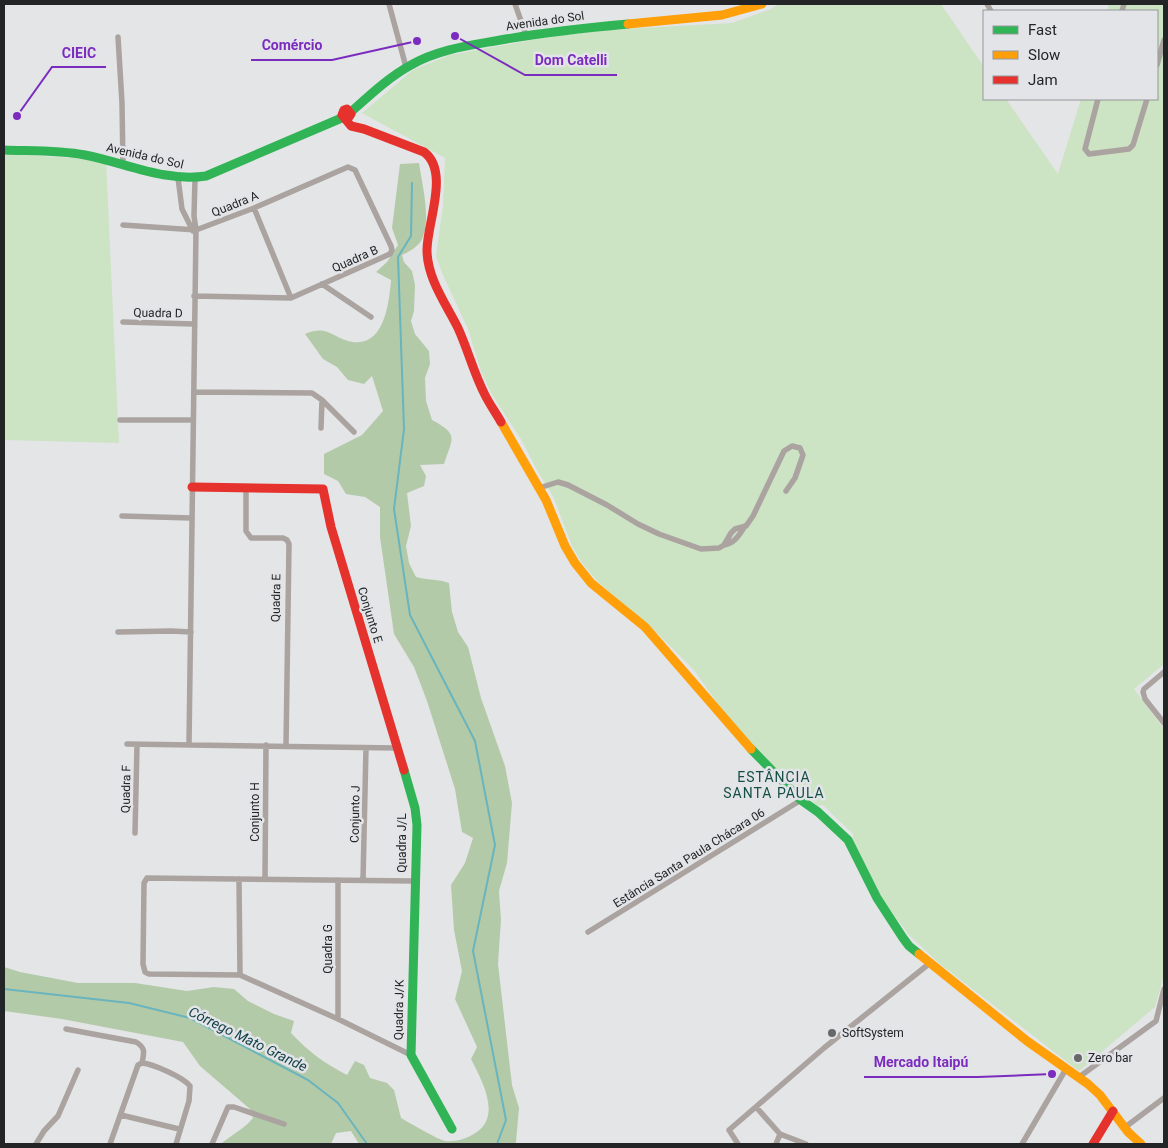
<svg xmlns="http://www.w3.org/2000/svg" width="1168" height="1148" font-family="Roboto,sans-serif">
	<style>
		.green { fill: #cce3c4 }
		.forest { fill: #b3caa9 }
		.lines { fill: none; stroke-linecap: round; stroke-linejoin: round }
		.stream { stroke: #69b4bd; stroke-width: 2 }
		.street { stroke: #aaa3a0; stroke-width: 5.5 }
		.fast { stroke: #30b455; stroke-width: 9 }
		.slow { stroke: #ff9f0a; stroke-width: 9 }
		.jam { stroke: #e5322d; stroke-width: 9 }
		.poi-dot { fill: #676869; stroke: #e3e4e8; stroke-width: 2 }
		.labels { text-anchor: middle; stroke-width: 5; stroke-linejoin: round; paint-order: stroke }
		.street-label { font-size: 12px; fill: #232425; stroke: #e3e4e8 }
		.poi-label { font-size: 12px; fill: #232425; stroke: #e3e4e8; text-anchor: start }
		.neighbourhood-label { font-size: 14px; letter-spacing: 1px; fill: #154e44; stroke: #e3e4e8 }
		.water-label { font-size: 14px; font-style: italic; fill: #0c3d42; stroke: #e3e4e8 }
		.leader { fill: none; stroke: #7b2cbf; stroke-width: 2 }
		.callout-dot { fill: #7b2cbf; stroke: #e3e4e8; stroke-width: 2 }
		.callout-label { font-size: 14px; text-anchor: middle; font-weight: bold; fill: #7b2cbf; stroke: #e3e4e8; stroke-width: 5; stroke-linejoin: round; paint-order: stroke }
	</style>
	<rect width="100%" height="100%" fill="#e4e5e7"/>
	<path class="green" d="M 778,4 L 941,4 L 984,67 L 984,99 L 1006,99 L 1058,174 L 1081,99 L 1157,99 L 1157,11 L 1107,11 L 1109,4 L 1164,4 L 1164,664 L 1134,689 L 1164,729 L 1164,975 L 1155,1007 L 1079,1071 L 940,964 L 909,935 L 883,900 L 853,841 L 853,834 L 823,805 L 818,806 L 753,747 L 735,728 L 694,670 L 651,627 L 598,582 L 582,563 L 572,546 L 553,496 L 538,472 L 522,441 L 491,393 L 481,371 L 468,329 L 443,275 L 436,256 L 443,205 L 445,158 L 362,113 L 413,70 L 450,55 L 543,38 L 606,30 L 732,23 L 771,9 Z
		M 4,154 L 106,160 L 119,443 L 4,440 Z"/>
	<path class="forest" d="M 419,163 C 422,184 432,222 421,241 C 417,247 409,252 402,255 L 404,262 L 412,271 L 415,285 L 414,311 L 411,321 L 415,334 L 429,351 L 430,364 L 425,378 L 426,401 L 432,420 C 460,435 452,438 444,464 L 420,465 L 426,476 L 424,486 L 407,493 L 411,526 L 406,546 L 409,563 L 416,577 C 427,580 439,579 449,583 L 452,612 L 458,632 L 468,647 L 481,698 L 505,766 L 512,803 L 507,863 L 499,891 L 501,920 L 498,964 L 512,1085 L 519,1108 L 516,1142 L 515,1144 L 359,1144 L 351,1131 L 336,1133 L 331,1144 L 221,1144 C 231,1135 244,1129 253,1118 L 250,1109 L 200,1066 L 183,1042 L 62,1019 L 4,1011 L 4,967 L 20,972 L 78,983 L 135,983 L 187,991 L 214,987 L 234,989 L 248,1001 L 274,1014 L 294,1021 L 291,1033 C 309,1052 324,1063 347,1075 L 355,1061 L 364,1065 L 370,1078 L 387,1083 L 394,1090 L 401,1118 C 410,1123 438,1140 446,1141 C 455,1142 465,1139 472,1135 C 504,1119 482,1081 471,1059 L 477,1047 L 455,999 L 462,971 L 454,930 L 451,885 L 465,863 L 473,838 L 462,832 L 455,789 L 427,701 L 414,667 L 394,634 L 380,537 L 380,507 L 365,497 L 346,494 L 338,481 L 324,474 L 324,454 L 362,435 L 383,411 L 372,376 L 364,384 L 348,380 L 337,367 L 323,359 L 305,334 C 329,324 332,339 353,342 C 385,346 389,302 391,280 L 376,272 L 387,262 L 398,245 L 392,228 L 400,164 Z"/>
	<g class="lines">
		<path class="stream" d="M 412,183 L 411,236 L 398,257 L 404,429 L 394,509 L 410,615 L 475,741 L 495,845 L 473,951 L 506,1120 L 497,1144
			M 4,989 L 129,1003 L 190,1018 L 308,1080 L 338,1103 L 367,1144"/>
		<path class="street" d="M 389,4 L 406,67
			M 515,4 L 526,35
			M 987,4 L 991,11
			M 1122,11 L 1124,4
			M 118,37 L 122,103 L 123,165
			M 1157,65 L 1164,40
			M 1098,99 L 1085,149 L 1089,154 L 1129,149 L 1133,145 L 1147,99
			M 178,178 L 182,209 L 193,231
			M 254,208 L 291,298
			M 123,225 L 196,230 L 254,208 L 348,167 L 355,170 L 391,246 L 392,250 L 390,254 L 291,298 L 194,296
			M 322,284 L 371,317
			M 123,322 L 194,324
			M 194,392 L 312,393 L 322,400 L 354,432
			M 120,420 L 193,420
			M 321,428 L 322,400
			M 246,488 L 246,531 L 251,538 L 283,538 L 287,540 L 289,544 L 286,746
			M 539,488 L 558,482 L 568,485 L 607,505 L 638,524 L 659,534 L 701,549 L 719,548 L 724,545 L 731,533 L 735,529 L 746,526 L 753,516 L 784,451 L 792,446 L 800,448 L 803,455 L 795,478 L 786,491
			M 122,516 L 191,518
			M 724,545 C 735,543 739,535 745,526
			M 118,632 L 171,631 L 191,632
			M 1164,672 L 1144,689 L 1143,692 L 1145,699 L 1164,723
			M 127,744 L 397,748
			M 189,744 L 196,230 L 194,216 L 195,179
			M 135,833 L 137,745
			M 239,879 L 240,975
			M 265,879 L 266,745
			M 338,880 L 338,1019
			M 363,880 L 366,748
			M 588,932 L 801,800
			M 66,1029 L 136,1042 C 146,1048 144,1053 142,1063 L 138,1065 L 132,1082 L 110,1144
			M 411,1055 L 338,1019 L 240,975 L 149,974 L 145,972 L 143,964 L 144,883 L 147,878 L 414,881
			M 142,1063 C 153,1064 183,1077 190,1086 L 189,1101 L 176,1144
			M 1079,1077 L 1156,1021 L 1164,989
			M 756,1107 L 780,1134 L 776,1144
			M 121,1115 L 179,1129
			M 1124,1128 L 1164,1098
			M 780,1134 L 806,1144
			M 36,1144 L 44,1131 L 58,1116 L 78,1070
			M 212,1144 L 228,1107 L 234,1107 L 284,1124
			M 738,1144 L 729,1130 L 824,1048 L 930,963
			M 1022,1144 L 1066,1069"/>
		<path class="fast" d="M 351,112 C 370,95 389,77 411,65 C 437,50 466,46 495,41 C 539,33 584,28 628,24
			M 4,150 C 31,151 59,150 85,155 C 126,163 164,182 206,176 L 344,117
			M 751,749 L 801,800 L 818,812 L 848,840 L 877,898 L 903,938 L 909,946 L 919,954
			M 404,770 L 415,808 L 417,825 L 411,1055 L 452,1129"/>
		<path class="slow" d="M 628,24 L 722,15 L 762,4
			M 501,422 L 546,500 L 565,546 L 575,563 L 591,583 L 645,627 L 751,749
			M 919,954 L 1027,1041 L 1088,1084 L 1100,1095 L 1128,1132 L 1141,1144"/>
		<path class="jam" d="M 345,117 L 349,117 L 351,114 L 347,109 L 344,110 L 342,115 L 351,126 L 364,129 L 424,152 C 450,171 427,223 427,250 C 427,278 446,304 458,328 C 468,350 474,374 485,395 C 490,405 496,413 501,422
			M 192,487 L 323,489 L 331,527 L 404,770
			M 1093,1144 L 1113,1111"/>
	</g>
	<g class="poi-dot">
		<circle cx="832" cy="1033" r="5"/>
		<circle cx="1078" cy="1058" r="5"/>
	</g>
	<g class="labels">
		<g class="street-label">
			<text transform="translate(545 21) rotate(-8)" y="4">Avenida do Sol</text>
			<text transform="translate(145 156) rotate(13)" y="4">Avenida do Sol</text>
			<text transform="translate(235 204) rotate(-22)" y="4">Quadra A</text>
			<text transform="translate(355 259) rotate(-24)" y="4">Quadra B</text>
			<text transform="translate(158 313) rotate(1)" y="4">Quadra D</text>
			<text transform="translate(276 598) rotate(-89)" y="4">Quadra E</text>
			<text transform="translate(370 615) rotate(73)" y="4">Conjunto E</text>
			<text transform="translate(126 789) rotate(-89)" y="4">Quadra F</text>
			<text transform="translate(255 812) rotate(-90)" y="4">Conjunto H</text>
			<text transform="translate(355 814) rotate(-89)" y="4">Conjunto J</text>
			<text transform="translate(402 843) rotate(-90)" y="4">Quadra J/L</text>
			<text transform="translate(689 858) rotate(-32)" y="4">Estância Santa Paula Chácara 06</text>
			<text transform="translate(328 949) rotate(-90)" y="4">Quadra G</text>
			<text transform="translate(399 1010) rotate(-89)" y="4">Quadra J/K</text>
		</g>
		<g class="poi-label">
			<text x="842" y="1037">SoftSystem</text>
			<text x="1088" y="1062">Zero bar</text>
		</g>
		<g class="neighbourhood-label">
			<text x="774" y="782">ESTÂNCIA<tspan x="774" dy="16">SANTA PAULA</tspan></text>
		</g>
		<g class="water-label">
			<text transform="translate(248 1039) rotate(26)" y="5">Córrego Mato Grande</text>
		</g>
	</g>
	<path class="leader" d="M417 41L332 60H251M17 116L52 67H106M455 36L525 75H617M1052 1074L978 1077H864"/>
	<g class="callout-dot">
		<circle cx="417" cy="41" r="5"/>
		<circle cx="17" cy="116" r="5"/>
		<circle cx="455" cy="36" r="5"/>
		<circle cx="1052" cy="1074" r="5"/>
	</g>
	<g class="callout-label">
		<text x="292" y="50">Comércio</text>
		<text x="79" y="58">CIEIC</text>
		<text x="571" y="65">Dom Catelli</text>
		<text x="921" y="1067">Mercado Itaipú</text>
	</g>
	<rect width="1168" height="1148" fill="none" stroke="#232425" stroke-width="10"/>
	<rect x="983" y="10" width="175" height="90" fill="#e3e4e8" stroke="#96979a"/>
	<rect x="993" y="26" width="25" height="8" fill="#30b455" stroke="#96979a"/>
	<text x="1028" y="35" font-size="15" fill="#232425">Fast</text>
	<rect x="993" y="51" width="25" height="8" fill="#ff9f0a" stroke="#96979a"/>
	<text x="1028" y="60" font-size="15" fill="#232425">Slow</text>
	<rect x="993" y="76" width="25" height="8" fill="#e5322d" stroke="#96979a"/>
	<text x="1028" y="85" font-size="15" fill="#232425">Jam</text>
</svg>
